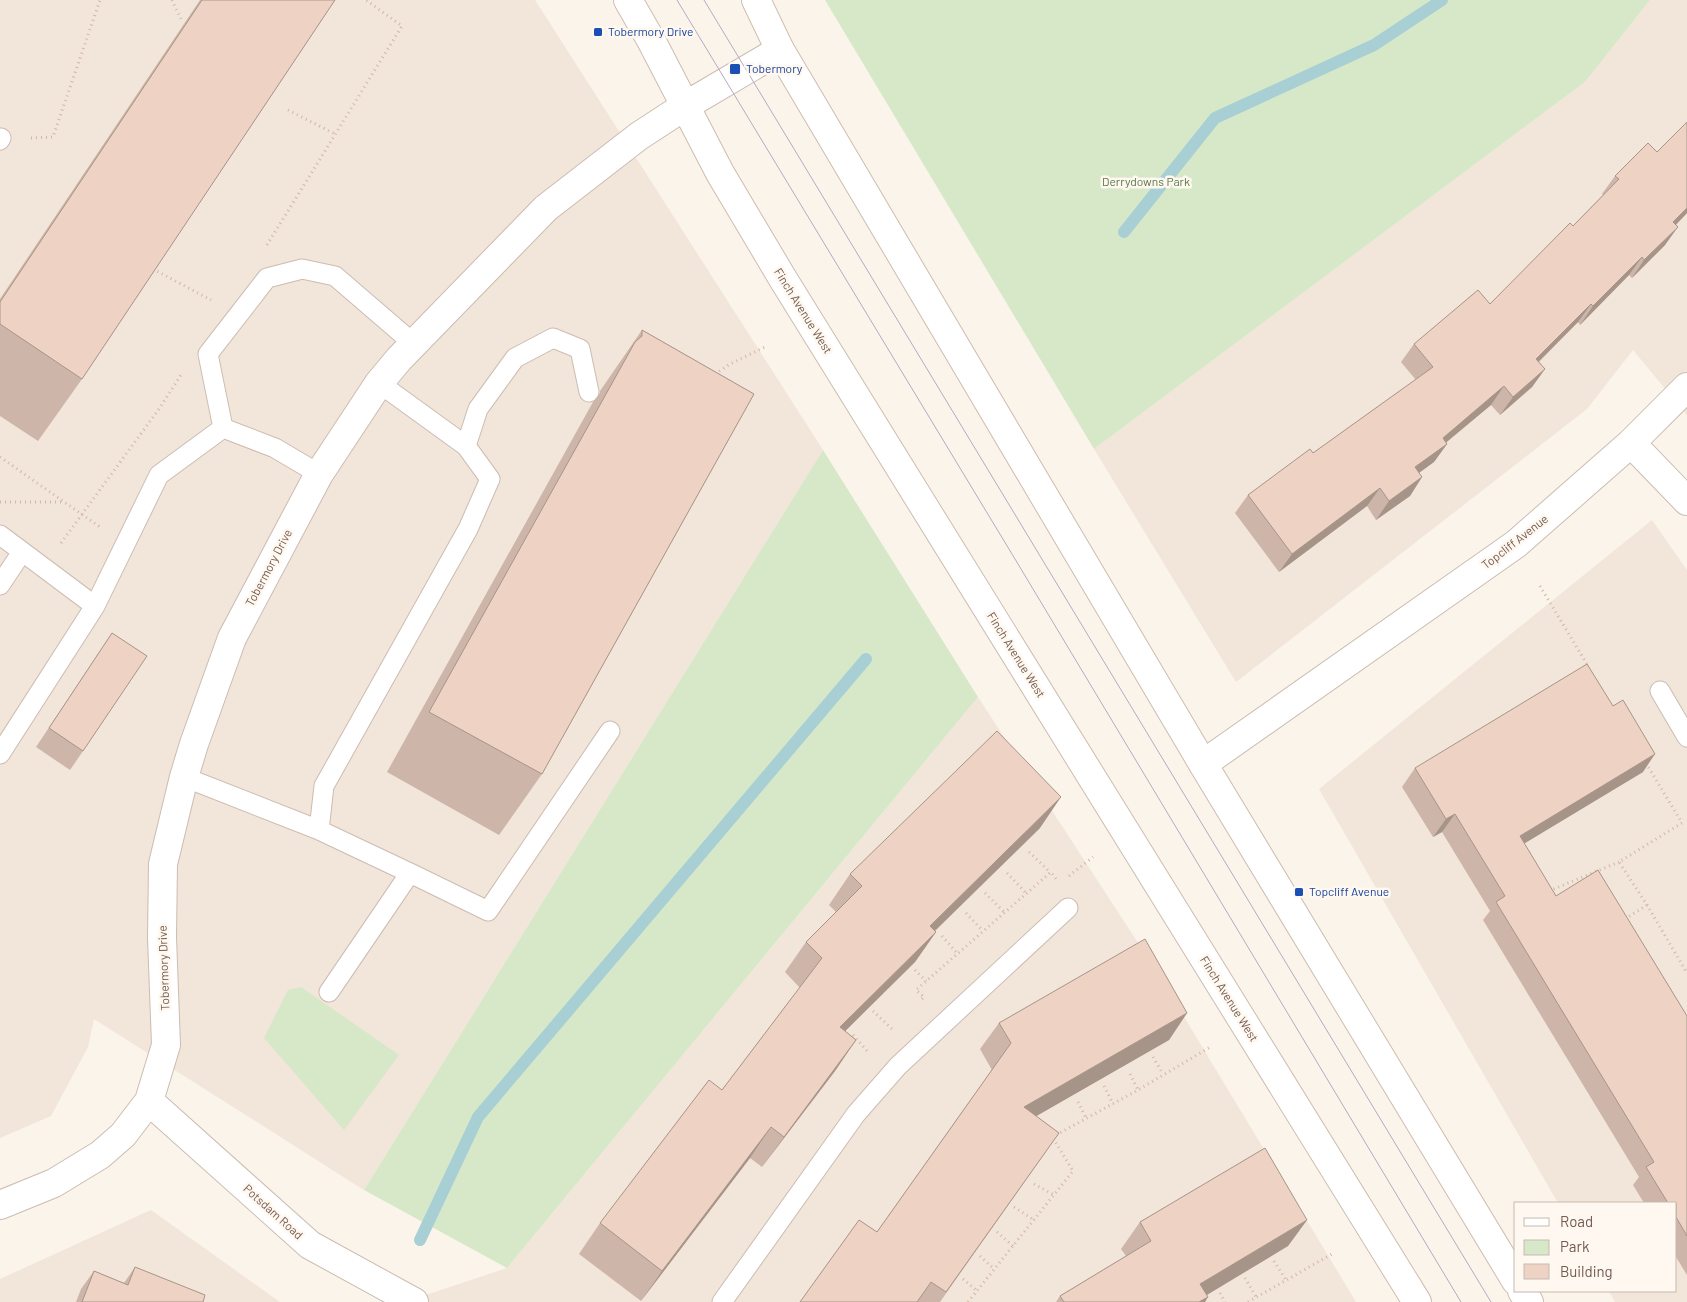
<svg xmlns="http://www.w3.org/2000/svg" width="1687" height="1302" font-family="Barlow,sans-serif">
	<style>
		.residential { fill: #f2e5d9 }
		.green { fill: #d7e8c9 }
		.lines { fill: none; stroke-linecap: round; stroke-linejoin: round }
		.stream { stroke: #a7cfd4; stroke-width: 12 }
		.lane-casing { stroke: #ccbcb1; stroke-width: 21 }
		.street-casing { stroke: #ccbcb1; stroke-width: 30 }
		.secondary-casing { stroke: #cebcaf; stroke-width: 30 }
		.path { stroke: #d3b6a7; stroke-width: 3; stroke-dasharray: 1 4; stroke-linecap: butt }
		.lane { stroke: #fff; stroke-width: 19 }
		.street { stroke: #fff; stroke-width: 28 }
		.secondary { stroke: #fff; stroke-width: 28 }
		.tram { stroke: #b6a9c4; stroke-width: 1 }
		.wall { fill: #cdb5a9 }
		.shaded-wall { fill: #a79489 }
		.building { fill: #eed3c4; stroke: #a79489 }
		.transit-dot { fill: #1a4fb4; stroke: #fef8f0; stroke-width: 2 }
		.labels { text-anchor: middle; stroke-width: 5; stroke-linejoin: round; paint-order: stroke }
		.transit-label { font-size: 12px; fill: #164399; stroke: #fef8f0; text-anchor: start }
		.park-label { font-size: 12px; fill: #597849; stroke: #fef8f0 }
		.street-label { font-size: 12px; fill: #735b50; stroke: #fef8f0 }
	</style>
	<rect width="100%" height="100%" fill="#fbf4ea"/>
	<path class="residential" d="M 0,0 L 535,0 L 823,450 L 364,1190 L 94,1019 L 88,1047 L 51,1116 L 0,1138 Z
		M 1650,0 L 1687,0 L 1687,415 L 1633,350 L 1587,409 L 1236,682 L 1094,449 L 1585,82 Z
		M 1652,520 L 1687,570 L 1687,1302 L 1615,1302 L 1609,1291 L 1676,1291 L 1676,1203 L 1558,1203 L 1319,789 Z
		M 978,697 L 1157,972 L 1356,1302 L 405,1302 L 507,1268 Z
		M 151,1210 L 280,1302 L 0,1302 L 0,1279 Z"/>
	<path class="green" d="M 825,0 L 1650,0 L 1585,82 L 1094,449 Z
		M 823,450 L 978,697 L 507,1268 L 364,1190 Z
		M 301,987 L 399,1055 L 344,1130 L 264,1038 L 288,990 Z"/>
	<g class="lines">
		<path class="stream" d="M 1124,232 L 1215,118 L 1374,45 L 1442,0
			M 420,1240 L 478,1117 L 866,659"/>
		<g class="lane-casing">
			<path id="lane" d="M 0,140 L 1,138
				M 379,383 L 466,446
				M 223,428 L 208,354 L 267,278 L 302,269 L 335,276 L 414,344
				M 0,535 L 95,606
				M 0,585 L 22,552
				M 1660,691 L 1687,737
				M 0,754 L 95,606 L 159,475 L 223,428 L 275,448 L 319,474
				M 184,777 L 319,830 L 410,873 L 329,992
				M 319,830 L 324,786 L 468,529 L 490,479 L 466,446 L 478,409 L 515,358 L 553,338 L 580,349 L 589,392
				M 410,873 L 488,911 L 610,731
				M 722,1302 L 856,1114 L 898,1066 L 1068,908"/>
		</g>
		<g class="street-casing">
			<path id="street" d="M 1631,443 L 1687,501
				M 1203,764 L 1516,544 L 1631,443 L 1687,387
				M 149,1101 L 310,1245 L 414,1302
				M 0,1205 L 54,1183 L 100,1155 L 123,1135 L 149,1101 L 166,1045 L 162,937 L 163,864 L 184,777 L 194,744 L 232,638 L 319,474 L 379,383 L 399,359 L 546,208 L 639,136 L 685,106 L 780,50"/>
		</g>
		<g class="secondary-casing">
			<path id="secondary" d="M 628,0 L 651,40 L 720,173 L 783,279 L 1417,1302
				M 756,0 L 780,50 L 1203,764 L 1516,1281
				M 1522,1291 L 1529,1302"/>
		</g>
		<path class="path" d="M 172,0 L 181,19
			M 288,110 L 335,134
			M 31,138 L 53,137 L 100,0
			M 267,245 L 402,26 L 366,0
			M 153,269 L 211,300
			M 715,374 L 730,364 L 767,346
			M 0,457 L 100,527
			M 0,502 L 63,502
			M 61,543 L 159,409 L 181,375
			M 1540,586 L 1588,666
			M 1646,763 L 1682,823 L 1619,862 L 1647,905 L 1687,973
			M 1029,852 L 1050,872
			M 1007,873 L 1026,893
			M 1069,876 L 1093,857
			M 1549,891 L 1619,862
			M 985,893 L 1004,912
			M 966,913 L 983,931
			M 1625,919 L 1647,905
			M 942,936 L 957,953
			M 915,970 L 926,981
			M 922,999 L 924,997 L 916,990 L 1051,872 L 1057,880
			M 873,1011 L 893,1030
			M 853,1035 L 869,1053
			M 1153,1057 L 1163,1074
			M 1130,1074 L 1138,1090
			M 1104,1086 L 1113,1104
			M 1078,1102 L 1086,1118
			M 1056,1135 L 1138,1090 L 1212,1046
			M 1034,1184 L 1054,1195
			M 1014,1207 L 1034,1220
			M 997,1232 L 1013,1246
			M 980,1256 L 994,1269
			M 1274,1261 L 1286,1280
			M 1245,1278 L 1256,1297
			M 963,1279 L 977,1291
			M 1220,1293 L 1225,1302
			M 968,1302 L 1073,1171 L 1053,1138
			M 1248,1302 L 1332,1254"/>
		<use href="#lane" class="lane"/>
		<use href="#street" class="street"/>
		<use href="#secondary" class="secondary"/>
		<path class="tram" d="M 677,0 L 1015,559 L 1461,1302
			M 704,0 L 1491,1302"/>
	</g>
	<path class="wall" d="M 200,0 L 335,0 L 82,379 L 38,441 L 0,416 L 0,299 Z
		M 1687,122 L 1687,213 L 1676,225 L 1665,245 L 1632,278 L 1629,275 L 1580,325 L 1578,322 L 1539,362 L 1545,369 L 1532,387 L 1500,415 L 1491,405 L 1446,442 L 1447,444 L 1434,462 L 1419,473 L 1422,477 L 1410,496 L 1376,520 L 1367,506 L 1279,572 L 1235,513 L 1248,495 L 1313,453 L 1416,380 L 1401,362 L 1414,344 L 1490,304 L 1573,226 L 1603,195 L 1602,194 L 1615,176 L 1657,152 Z
		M 642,330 L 754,394 L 542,774 L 499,835 L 387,772 L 593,402 L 600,393 L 600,391 Z
		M 112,633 L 83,751 L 70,770 L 36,747 Z
		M 1415,768 L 1643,772 L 1524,843 L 1556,896 L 1687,1016 L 1687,1275 L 1676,1257 L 1676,1203 L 1644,1203 L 1633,1185 L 1639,1177 L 1483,920 L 1490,911 L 1442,832 L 1433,837 L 1402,787 Z
		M 1040,828 L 935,931 L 936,932 L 915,962 L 845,1031 L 856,1040 L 835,1071 L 762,1167 L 750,1158 L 641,1301 L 579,1254 L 600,1223 L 722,1090 L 800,988 L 785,972 L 806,942 L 836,912 L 829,905 L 850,874 Z
		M 1187,1013 L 1169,1040 L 1036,1116 L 1059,1133 L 940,1302 L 800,1302 L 877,1232 L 992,1070 L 980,1049 L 999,1023 Z
		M 1307,1220 L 1288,1246 L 1207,1295 L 1205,1302 L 1056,1302 L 1060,1296 L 1126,1256 L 1121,1249 L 1140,1222 Z
		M 135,1267 L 203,1302 L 76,1302 L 81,1289 L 94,1271 L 124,1283 Z"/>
	<path class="shaded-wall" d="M 1687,208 L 1687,213 L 1660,241 L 1673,222 Z
		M 1678,227 L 1665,245 L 1632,278 L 1644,260 Z
		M 1642,257 L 1629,275 L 1580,325 L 1593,306 Z
		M 1591,304 L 1578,322 L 1523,377 L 1536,359 Z
		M 1545,369 L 1532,387 L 1500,415 L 1513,397 Z
		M 1504,386 L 1491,405 L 1430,456 L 1447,444 L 1434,462 L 1402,485 L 1415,467 L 1443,438 Z
		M 1422,477 L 1410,496 L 1376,520 L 1389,501 Z
		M 1380,488 L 1367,506 L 1279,572 L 1292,554 Z
		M 1655,754 L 1643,772 L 1507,854 L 1520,836 Z
		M 1061,797 L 1040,828 L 909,956 L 930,926 Z
		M 1455,814 L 1442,832 L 1433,837 L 1446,819 Z
		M 936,932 L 915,962 L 818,1058 L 840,1027 Z
		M 1187,1013 L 1169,1040 L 1005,1134 L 1024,1107 Z
		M 856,1040 L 835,1071 L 762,1167 L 784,1137 Z
		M 771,1127 L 750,1158 L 641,1301 L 662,1271 Z
		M 1307,1220 L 1288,1246 L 1195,1302 L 1200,1284 Z
		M 1208,1297 L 1205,1302 L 1199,1302 Z"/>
	<path class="building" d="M 202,0 L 335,0 L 82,379 L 0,324 L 0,302 Z
		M 1687,122 L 1687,208 L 1673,222 L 1678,227 L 1644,260 L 1642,257 L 1593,306 L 1591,304 L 1536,359 L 1545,369 L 1513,397 L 1504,386 L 1443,438 L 1447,444 L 1415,467 L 1422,477 L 1389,501 L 1380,488 L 1292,554 L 1248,495 L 1310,449 L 1313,453 L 1433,367 L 1414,344 L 1478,290 L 1490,304 L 1570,223 L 1573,226 L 1619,179 L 1615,176 L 1648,143 L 1657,152 Z
		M 642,330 L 754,394 L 542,774 L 429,712 L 635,342 L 642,336 Z
		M 112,633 L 147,656 L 83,751 L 49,728 Z
		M 1587,664 L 1613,706 L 1623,700 L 1655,754 L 1520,836 L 1556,896 L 1598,870 L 1687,1016 L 1687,1236 L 1676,1217 L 1676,1203 L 1668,1203 L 1646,1167 L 1654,1162 L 1496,902 L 1505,896 L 1455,814 L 1446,819 L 1415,768 Z
		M 997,731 L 1061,797 L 930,926 L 936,932 L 840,1027 L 856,1040 L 784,1137 L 771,1127 L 662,1271 L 600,1223 L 709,1080 L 722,1090 L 822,958 L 806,942 L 862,886 L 850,874 Z
		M 1145,939 L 1187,1013 L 1024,1107 L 1059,1133 L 946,1292 L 931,1282 L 917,1302 L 800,1302 L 859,1220 L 877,1232 L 1011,1043 L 999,1023 Z
		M 1265,1148 L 1307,1220 L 1200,1284 L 1208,1297 L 1199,1302 L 1064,1302 L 1060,1296 L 1151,1241 L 1140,1222 Z
		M 135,1267 L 205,1295 L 203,1302 L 82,1302 L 94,1271 L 128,1285 Z"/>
	<g class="transit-dot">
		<rect x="593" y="27" width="10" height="10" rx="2.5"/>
		<rect x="729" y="63" width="12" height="12" rx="2.5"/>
		<rect x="1294" y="887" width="10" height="10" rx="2.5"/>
	</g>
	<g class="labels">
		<g class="transit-label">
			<text x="608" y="36">Tobermory Drive</text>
			<text x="746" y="73">Tobermory</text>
			<text x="1309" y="896">Topcliff Avenue</text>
		</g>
		<g class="park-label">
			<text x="1146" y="186">Derrydowns Park</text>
		</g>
		<g class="street-label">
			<text transform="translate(803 311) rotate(58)" y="4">Finch Avenue West</text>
			<text transform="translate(1515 542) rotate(-38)" y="4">Topcliff Avenue</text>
			<text transform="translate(269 568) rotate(-62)" y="4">Tobermory Drive</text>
			<text transform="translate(1016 655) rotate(58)" y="4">Finch Avenue West</text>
			<text transform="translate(164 968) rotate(-92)" y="4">Tobermory Drive</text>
			<text transform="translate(1229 999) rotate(58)" y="4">Finch Avenue West</text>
			<text transform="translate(273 1212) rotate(42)" y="4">Potsdam Road</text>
		</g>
	</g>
	<rect x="1514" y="1202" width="162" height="90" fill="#fef8f0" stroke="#c6b9b0"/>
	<rect x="1524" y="1218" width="25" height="8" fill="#ffffff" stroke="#c6b9b0"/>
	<text x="1560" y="1227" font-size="15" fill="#735b50">Road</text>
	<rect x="1524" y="1240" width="25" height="15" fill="#d7e8c9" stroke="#c6b9b0"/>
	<text x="1560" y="1252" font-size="15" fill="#735b50">Park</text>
	<rect x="1524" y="1264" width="25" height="15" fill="#eed3c4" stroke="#c6b9b0"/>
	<text x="1560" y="1277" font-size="15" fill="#735b50">Building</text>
</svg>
